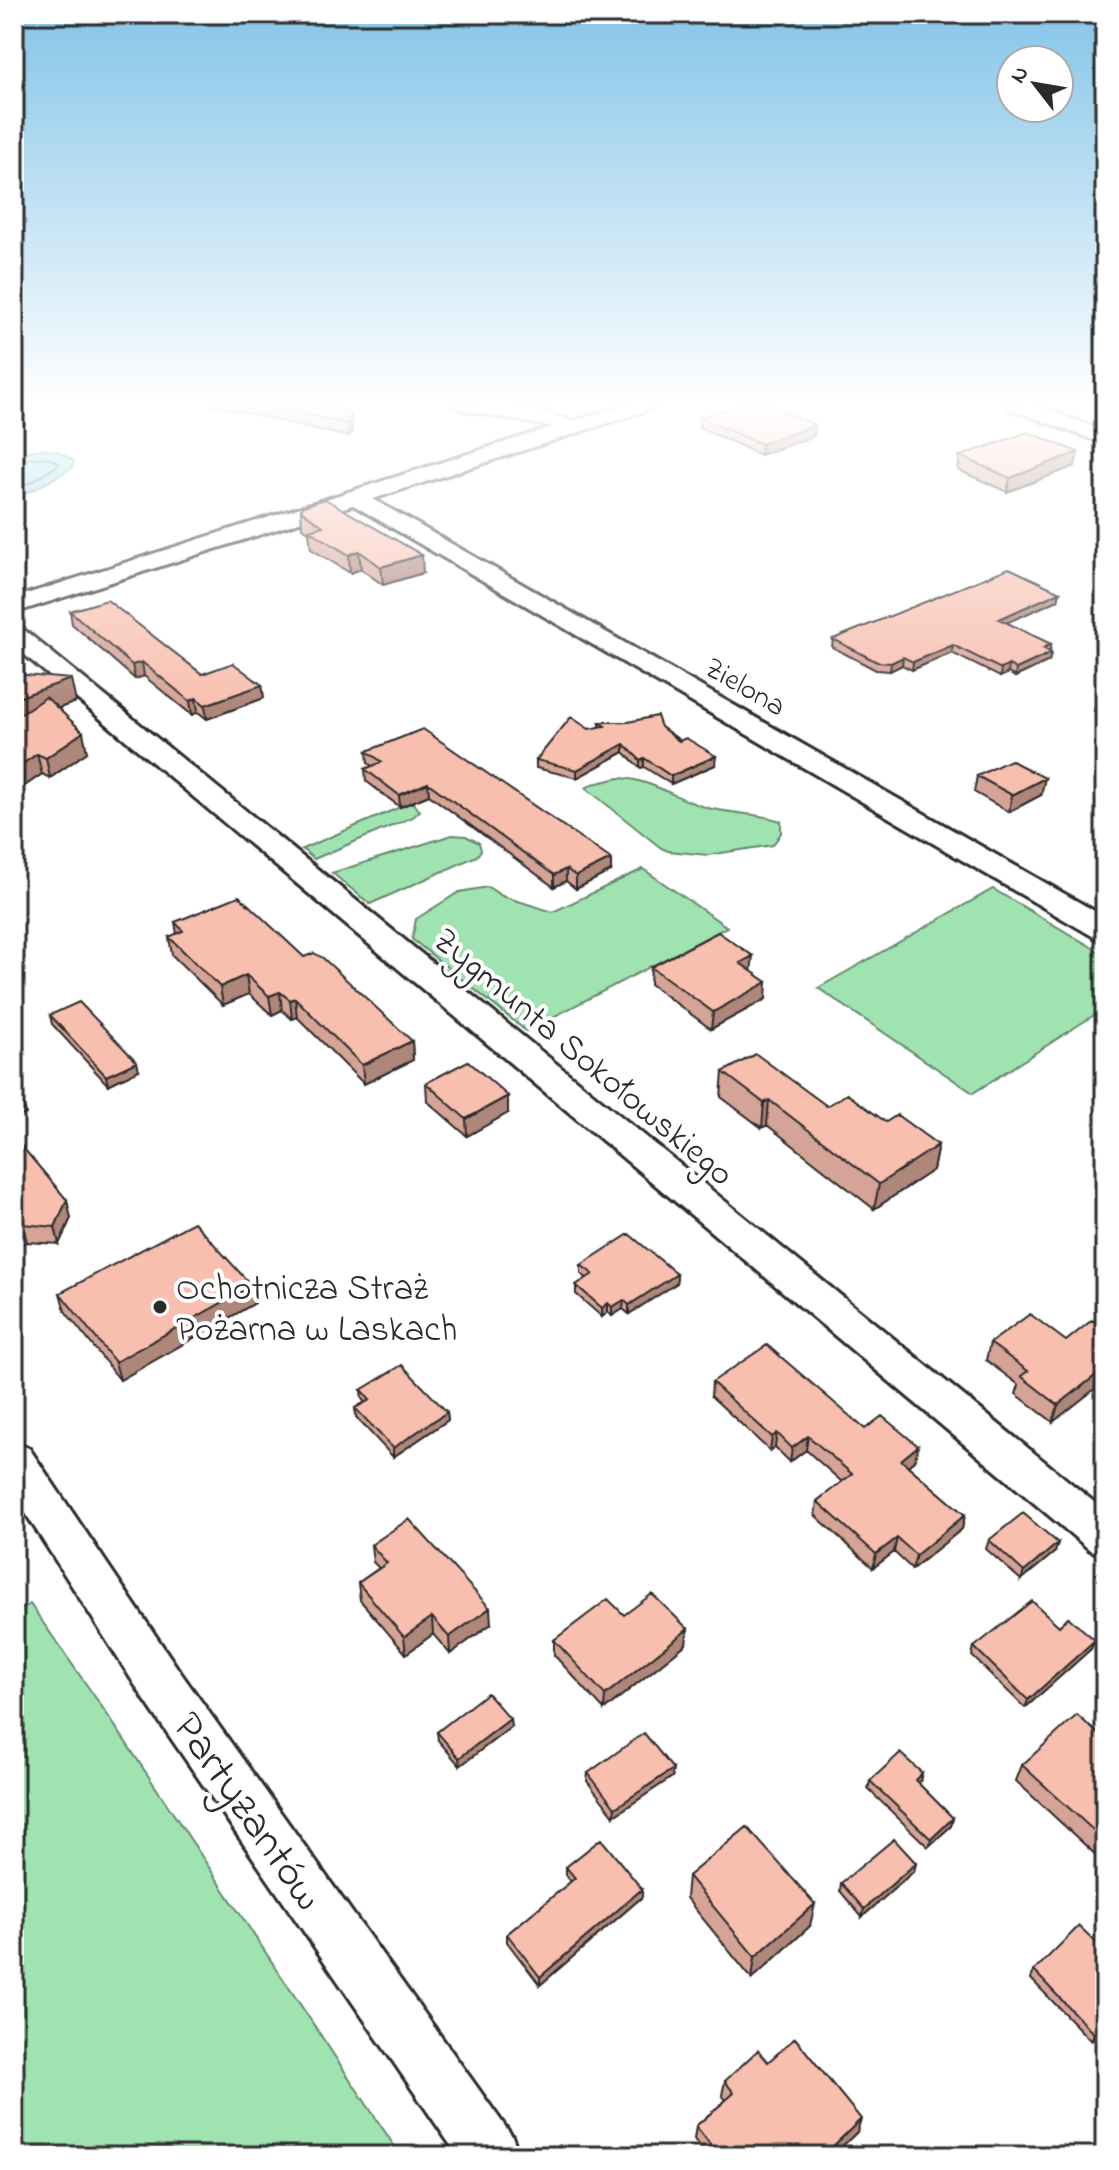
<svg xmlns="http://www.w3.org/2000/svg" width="1119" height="2170" font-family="'Indie Flower',sans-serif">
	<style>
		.green { fill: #9fe4b0; stroke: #65886e; stroke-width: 2 }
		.water { fill: #8bdbe8; stroke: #65959c; stroke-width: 2 }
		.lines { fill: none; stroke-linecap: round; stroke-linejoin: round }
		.shore { stroke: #517177; stroke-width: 2 }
		.street-casing { stroke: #2b2b2b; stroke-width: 6 }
		.street { fill: #fff; fill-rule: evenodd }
		.wall { fill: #d5a496; stroke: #2b2b2b; stroke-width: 2 }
		.shaded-wall { fill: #ae867a; stroke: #2b2b2b; stroke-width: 2 }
		.building { fill: #f8bfaf; stroke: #2b2b2b; stroke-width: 2 }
		.poi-dot { fill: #2b2b2b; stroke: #fff; stroke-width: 3 }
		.labels { text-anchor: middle; stroke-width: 8; stroke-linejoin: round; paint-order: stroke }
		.far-street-label { font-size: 30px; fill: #2b2b2b; stroke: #fff }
		.street-label { font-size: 36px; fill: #2b2b2b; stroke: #fff }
		.poi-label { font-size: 36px; fill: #2b2b2b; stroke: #fff; text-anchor: start }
		.near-street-label { font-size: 44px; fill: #2b2b2b; stroke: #fff }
	</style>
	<rect width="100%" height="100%" fill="#fff"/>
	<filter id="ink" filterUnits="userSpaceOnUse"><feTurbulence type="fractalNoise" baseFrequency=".0125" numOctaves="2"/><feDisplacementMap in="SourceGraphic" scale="16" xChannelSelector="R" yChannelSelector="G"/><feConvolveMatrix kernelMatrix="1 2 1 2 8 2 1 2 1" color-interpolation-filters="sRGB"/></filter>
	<g filter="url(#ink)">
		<path class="green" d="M 619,778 C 651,779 678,800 708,808 C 732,814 758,813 781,821 L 781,833 L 773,845 L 708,855 L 668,851 L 661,848 L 586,788 L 593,784 Z
			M 412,802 L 420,811 L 413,817 L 314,859 L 302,849 Z
			M 452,835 L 466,836 L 479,843 L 481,850 L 477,856 L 370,904 L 332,873 Z
			M 643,869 L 727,927 L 526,1031 L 412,939 L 416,919 L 459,892 L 488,887 L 502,896 L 553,912 Z
			M 993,889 L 1105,955 L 1105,1008 L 973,1093 L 818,988 Z
			M 30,1604 L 109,1717 L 401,2156 L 14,2156 L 14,1614 Z"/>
		<path class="water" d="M 41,449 L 59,452 L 74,461 L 72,468 L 35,489 L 14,497 L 14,454 Z"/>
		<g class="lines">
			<path class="shore" d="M 14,461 C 30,459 47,453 60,464 L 32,482 L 14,488"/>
			<g class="street-casing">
				<path id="street" d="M 453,404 L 497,404 L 538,410 L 573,421 L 628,404 L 656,404 L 654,408 L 373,499 L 1105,917 L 1105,939 L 1094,937 L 353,505 L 14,613 L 14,598 L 553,427 L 463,410 Z
					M 1004,404 L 1031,404 L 1105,431 L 1105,444 L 1007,408 Z
					M 14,627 L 23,629 L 1105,1511 L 1105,1556 L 1090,1550 L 14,646 Z
					M 14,1443 L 29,1448 L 178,1669 L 512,2136 L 520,2156 L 458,2156 L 144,1699 L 14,1495 Z"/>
			</g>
			<use href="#street" class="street"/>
		</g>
		<path class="wall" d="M 212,404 L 330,404 L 352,429 L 349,437 L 212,405 Z
			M 699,417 L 815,425 L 814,436 L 760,455 L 699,427 Z
			M 1078,452 L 1075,466 L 1007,492 L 958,470 L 960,456 Z
			M 301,510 L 423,573 L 383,585 L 361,569 L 350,573 L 311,549 L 309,532 L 302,528 Z
			M 1060,592 L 1058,600 L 1007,622 L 1051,653 L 1049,661 L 1015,677 L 1008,673 L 1000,677 L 952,653 L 912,670 L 902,665 L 890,671 L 876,670 L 832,647 L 833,639 Z
			M 70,611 L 202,674 L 262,685 L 264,698 L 207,719 L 198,712 L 192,715 L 144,676 L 135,679 L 72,624 Z
			M 14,674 L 76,702 L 58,708 L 87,752 L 50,778 L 42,774 L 23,787 L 14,784 Z
			M 1105,696 L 1105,717 L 1094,711 L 1097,700 Z
			M 600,722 L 661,727 L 715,765 L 671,784 L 644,767 L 640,768 L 624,752 L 577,778 L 536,768 L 536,760 L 589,729 L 600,727 Z
			M 367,751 L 611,871 L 576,889 L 566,881 L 554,887 L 429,795 L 400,807 L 366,781 L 365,769 L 372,766 L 368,763 Z
			M 977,776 L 1041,795 L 1009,812 L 974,792 Z
			M 175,922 L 304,957 L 412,1041 L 413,1060 L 364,1084 L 297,1017 L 292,1019 L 282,1010 L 272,1015 L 249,994 L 223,1005 L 172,955 L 169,937 L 177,934 Z
			M 651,967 L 751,971 L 766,999 L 711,1029 L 650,984 Z
			M 50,1015 L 139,1070 L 108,1085 L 52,1024 Z
			M 723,1072 L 827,1106 L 886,1122 L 938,1145 L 933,1170 L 874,1209 L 767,1125 L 762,1128 L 721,1097 Z
			M 426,1083 L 508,1113 L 467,1136 L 427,1101 Z
			M 14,1137 L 71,1218 L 59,1244 L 27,1242 L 14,1248 Z
			M 581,1265 L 677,1274 L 677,1283 L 629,1314 L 623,1309 L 612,1316 L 608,1312 L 602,1317 L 576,1294 L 576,1285 L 587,1278 L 581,1274 Z
			M 252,1286 L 255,1303 L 120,1380 L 65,1311 L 60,1293 Z
			M 1105,1330 L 1053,1422 L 1016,1394 L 1019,1385 L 986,1360 L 990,1343 L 1066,1341 Z
			M 712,1382 L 865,1429 L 915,1460 L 908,1466 L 965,1515 L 962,1529 L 912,1569 L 894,1552 L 873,1568 L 815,1515 L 817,1501 L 842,1482 L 806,1450 L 790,1462 L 775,1447 L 770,1451 L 711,1396 Z
			M 361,1390 L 447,1412 L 448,1420 L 393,1457 L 356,1417 L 355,1408 L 365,1402 L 362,1399 Z
			M 989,1540 L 1055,1552 L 1021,1580 L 986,1549 Z
			M 371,1545 L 491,1624 L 450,1654 L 433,1634 L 406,1654 L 360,1600 L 358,1583 L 379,1568 L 373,1562 Z
			M 624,1615 L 686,1644 L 604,1710 L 554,1655 L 554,1640 Z
			M 1095,1640 L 1091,1649 L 1025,1708 L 972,1656 L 974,1647 Z
			M 511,1727 L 460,1766 L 438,1740 L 437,1732 Z
			M 1105,1740 L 1105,1850 L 1098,1857 L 1016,1781 L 1022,1765 Z
			M 588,1773 L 672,1777 L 614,1816 L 587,1781 Z
			M 870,1781 L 920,1781 L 918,1783 L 953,1818 L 951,1826 L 928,1847 L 868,1789 Z
			M 916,1863 L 914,1871 L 862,1917 L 840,1891 L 841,1883 Z
			M 566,1867 L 642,1889 L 642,1897 L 540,1985 L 507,1942 L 507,1934 L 571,1882 L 566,1875 Z
			M 688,1876 L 810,1926 L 752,1979 L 686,1898 Z
			M 1105,1951 L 1105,2026 L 1091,2041 L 1031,1979 L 1034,1971 Z
			M 768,2062 L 857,2132 L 832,2156 L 706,2156 L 694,2139 L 696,2126 L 726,2100 L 722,2095 L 725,2081 Z"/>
		<path class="shaded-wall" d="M 351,415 L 352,429 L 349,437 L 348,424 Z
			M 815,425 L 814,436 L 760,455 L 761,444 Z
			M 1078,452 L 1075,466 L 1007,492 L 1010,478 Z
			M 359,551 L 361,569 L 350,573 L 349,555 Z
			M 422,555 L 423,573 L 383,585 L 381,567 Z
			M 1060,592 L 1058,600 L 997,627 L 999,619 Z
			M 1051,644 L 1050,652 L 1043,648 Z
			M 953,645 L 952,653 L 912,670 L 913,662 Z
			M 1051,653 L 1049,661 L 1015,677 L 1016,669 Z
			M 903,657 L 902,665 L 890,671 L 891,663 Z
			M 142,662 L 144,676 L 135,679 L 132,665 Z
			M 1009,665 L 1008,673 L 1000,677 L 1001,669 Z
			M 71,679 L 76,702 L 14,724 L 14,699 Z
			M 262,685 L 264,698 L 207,719 L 205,705 Z
			M 196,698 L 198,712 L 192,715 L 190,701 Z
			M 83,732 L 87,752 L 50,778 L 46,758 Z
			M 624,744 L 624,752 L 577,778 L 577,770 Z
			M 37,754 L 42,774 L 23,787 L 18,767 Z
			M 716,756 L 715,765 L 671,784 L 671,776 Z
			M 644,758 L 644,767 L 640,768 L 640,760 Z
			M 1045,778 L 1041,795 L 1009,812 L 1012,795 Z
			M 428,783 L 429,795 L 400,807 L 399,795 Z
			M 611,859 L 611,871 L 576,889 L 576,876 Z
			M 566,869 L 566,881 L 554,887 L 554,875 Z
			M 753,956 L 751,973 L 740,963 Z
			M 246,975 L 249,994 L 223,1005 L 220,987 Z
			M 767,982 L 766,999 L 711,1029 L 713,1012 Z
			M 280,992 L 282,1010 L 272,1015 L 269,996 Z
			M 295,998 L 297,1017 L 292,1019 L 290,1000 Z
			M 412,1041 L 413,1060 L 364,1084 L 362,1065 Z
			M 137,1062 L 139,1070 L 108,1085 L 106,1076 Z
			M 508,1096 L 508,1113 L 467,1136 L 466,1119 Z
			M 21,1097 L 26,1114 L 14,1120 L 14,1100 Z
			M 769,1100 L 767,1125 L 762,1128 L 764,1103 Z
			M 938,1145 L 933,1170 L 874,1209 L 879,1184 Z
			M 67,1200 L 71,1218 L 59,1244 L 55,1227 Z
			M 22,1224 L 27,1242 L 14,1248 L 14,1228 Z
			M 677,1274 L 677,1283 L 629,1314 L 629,1305 Z
			M 252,1286 L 255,1303 L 120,1380 L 115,1362 Z
			M 624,1300 L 623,1309 L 612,1316 L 612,1307 Z
			M 608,1303 L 608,1312 L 602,1317 L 602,1308 Z
			M 1105,1368 L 1105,1381 L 1053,1422 L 1058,1405 Z
			M 447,1412 L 448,1420 L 393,1457 L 393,1448 Z
			M 777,1433 L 775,1447 L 770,1451 L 772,1437 Z
			M 808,1436 L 806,1450 L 790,1462 L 792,1448 Z
			M 918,1446 L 915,1460 L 898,1474 L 901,1460 Z
			M 965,1515 L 962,1529 L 912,1569 L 916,1555 Z
			M 897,1538 L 894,1552 L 873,1568 L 876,1554 Z
			M 1058,1543 L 1055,1552 L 1021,1580 L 1024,1572 Z
			M 490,1608 L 491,1624 L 450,1654 L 449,1637 Z
			M 432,1617 L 433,1634 L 406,1654 L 404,1637 Z
			M 688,1629 L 686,1644 L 604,1710 L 605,1695 Z
			M 1095,1640 L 1091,1649 L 1025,1708 L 1028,1700 Z
			M 510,1719 L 511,1727 L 460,1766 L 459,1758 Z
			M 673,1769 L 672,1777 L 614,1816 L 615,1808 Z
			M 922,1773 L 920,1781 L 912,1788 L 915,1780 Z
			M 953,1818 L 951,1826 L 928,1847 L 931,1839 Z
			M 1105,1841 L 1105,1850 L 1098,1857 Z
			M 916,1863 L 914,1871 L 862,1917 L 864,1909 Z
			M 642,1889 L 642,1897 L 540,1985 L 540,1977 Z
			M 815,1904 L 810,1926 L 752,1979 L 755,1957 Z
			M 1105,2023 L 1105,2026 L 1091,2041 L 1094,2034 Z
			M 861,2119 L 857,2132 L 832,2156 L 823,2156 Z"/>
		<path class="building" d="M 261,404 L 330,404 L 351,415 L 348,424 Z
			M 744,404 L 765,404 L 815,425 L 761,444 L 699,417 Z
			M 1028,432 L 1078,452 L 1010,478 L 960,456 Z
			M 325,499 L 422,555 L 381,567 L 359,551 L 349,555 L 309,530 L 323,526 L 301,510 L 304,506 Z
			M 1009,568 L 1060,592 L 999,619 L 1051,644 L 1043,648 L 1051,653 L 1016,669 L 1009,665 L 1001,669 L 953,645 L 913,662 L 903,657 L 891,663 L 877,662 L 833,639 Z
			M 107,600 L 202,674 L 233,663 L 262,685 L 205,705 L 196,698 L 190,701 L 142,662 L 132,665 L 70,611 Z
			M 14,674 L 71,679 L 14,699 Z
			M 1105,696 L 1105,704 L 1097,700 Z
			M 46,697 L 83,732 L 46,758 L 37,754 L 18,767 L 14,766 L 14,718 Z
			M 657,716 L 661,727 L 679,741 L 686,738 L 716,756 L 671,776 L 644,758 L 640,760 L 624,744 L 577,770 L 536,760 L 571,717 L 589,729 L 605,726 L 600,722 L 628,722 Z
			M 423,729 L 611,859 L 576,876 L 566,869 L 554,875 L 428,783 L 399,795 L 365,769 L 382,762 L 367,751 Z
			M 1010,760 L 1045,778 L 1012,795 L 977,776 Z
			M 239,896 L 304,957 L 314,953 L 323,958 L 412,1041 L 362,1065 L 295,998 L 290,1000 L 280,992 L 269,996 L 246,975 L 220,987 L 169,937 L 183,931 L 175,922 Z
			M 718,932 L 753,956 L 740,963 L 767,982 L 713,1012 L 651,967 Z
			M 79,1002 L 137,1062 L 106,1076 L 50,1015 Z
			M 756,1054 L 827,1106 L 847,1094 L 886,1122 L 897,1115 L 938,1145 L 879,1184 L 769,1100 L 764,1103 L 723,1072 Z
			M 468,1061 L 508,1096 L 466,1119 L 426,1083 Z
			M 14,1090 L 21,1097 L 14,1100 Z
			M 14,1137 L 67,1200 L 55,1227 L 22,1224 L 14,1228 Z
			M 194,1222 L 252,1286 L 115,1362 L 60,1293 Z
			M 629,1234 L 677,1274 L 629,1305 L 624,1300 L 612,1307 L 608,1303 L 602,1308 L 576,1285 L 593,1274 L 581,1265 Z
			M 1030,1314 L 1066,1341 L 1092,1320 L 1105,1330 L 1105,1368 L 1058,1405 L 1021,1376 L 1028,1371 L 990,1343 Z
			M 767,1345 L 865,1429 L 882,1416 L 918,1446 L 901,1460 L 965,1515 L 916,1555 L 897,1538 L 876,1554 L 817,1501 L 852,1474 L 808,1436 L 792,1448 L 777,1433 L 772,1437 L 712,1382 Z
			M 402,1365 L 447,1412 L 393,1448 L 355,1408 L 370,1400 L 361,1390 Z
			M 1023,1513 L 1058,1543 L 1024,1572 L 989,1540 Z
			M 409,1519 L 490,1608 L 449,1637 L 432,1617 L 404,1637 L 358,1583 L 387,1563 L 371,1545 Z
			M 652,1594 L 688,1629 L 605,1695 L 554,1640 L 608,1599 L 624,1615 Z
			M 1032,1601 L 1059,1626 L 1068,1617 L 1095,1640 L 1028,1700 L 974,1647 Z
			M 487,1693 L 510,1719 L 459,1758 L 437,1732 Z
			M 1077,1715 L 1105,1740 L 1105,1841 L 1022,1765 Z
			M 644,1733 L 673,1769 L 615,1808 L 588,1773 Z
			M 900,1753 L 922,1773 L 915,1780 L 953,1818 L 931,1839 L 870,1781 Z
			M 747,1827 L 815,1904 L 755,1957 L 688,1876 Z
			M 601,1839 L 642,1889 L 540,1977 L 507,1934 L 575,1878 L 566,1867 Z
			M 894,1839 L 916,1863 L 864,1909 L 841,1883 Z
			M 1079,1926 L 1105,1951 L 1105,2023 L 1094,2034 L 1034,1971 Z
			M 795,2038 L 861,2119 L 823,2156 L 719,2156 L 696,2126 L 734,2093 L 725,2081 L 758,2050 L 768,2062 Z"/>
	</g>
	<linearGradient id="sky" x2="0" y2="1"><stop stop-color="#83c4e8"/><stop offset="0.57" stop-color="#fff"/><stop offset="1" stop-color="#fff" stop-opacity="0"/></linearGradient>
	<rect width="1119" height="707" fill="url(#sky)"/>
	<circle class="poi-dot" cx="160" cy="1307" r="8"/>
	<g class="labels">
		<g class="far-street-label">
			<text transform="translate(746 686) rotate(30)" y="10">Zielona</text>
		</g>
		<g class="street-label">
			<text transform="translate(585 1055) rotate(40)" y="13">Zygmunta Sokołowskiego</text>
		</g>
		<g class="poi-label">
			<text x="176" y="1299">Ochotnicza Straż<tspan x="176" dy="41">Pożarna w Laskach</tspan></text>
		</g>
		<g class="near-street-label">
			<text transform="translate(250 1810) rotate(55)" y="15">Partyzantów</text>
		</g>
	</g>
	<rect width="1119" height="2170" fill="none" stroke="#fff" stroke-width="48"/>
	<rect x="24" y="24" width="1071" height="2122" fill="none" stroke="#2b2b2b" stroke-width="3" filter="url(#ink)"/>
	<g transform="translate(1035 84) rotate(301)"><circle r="38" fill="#ffffff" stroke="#aaaaaa" stroke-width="2"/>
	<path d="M0-6L14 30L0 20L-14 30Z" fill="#2b2b2b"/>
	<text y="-12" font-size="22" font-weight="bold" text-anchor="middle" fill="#2b2b2b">N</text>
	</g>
</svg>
